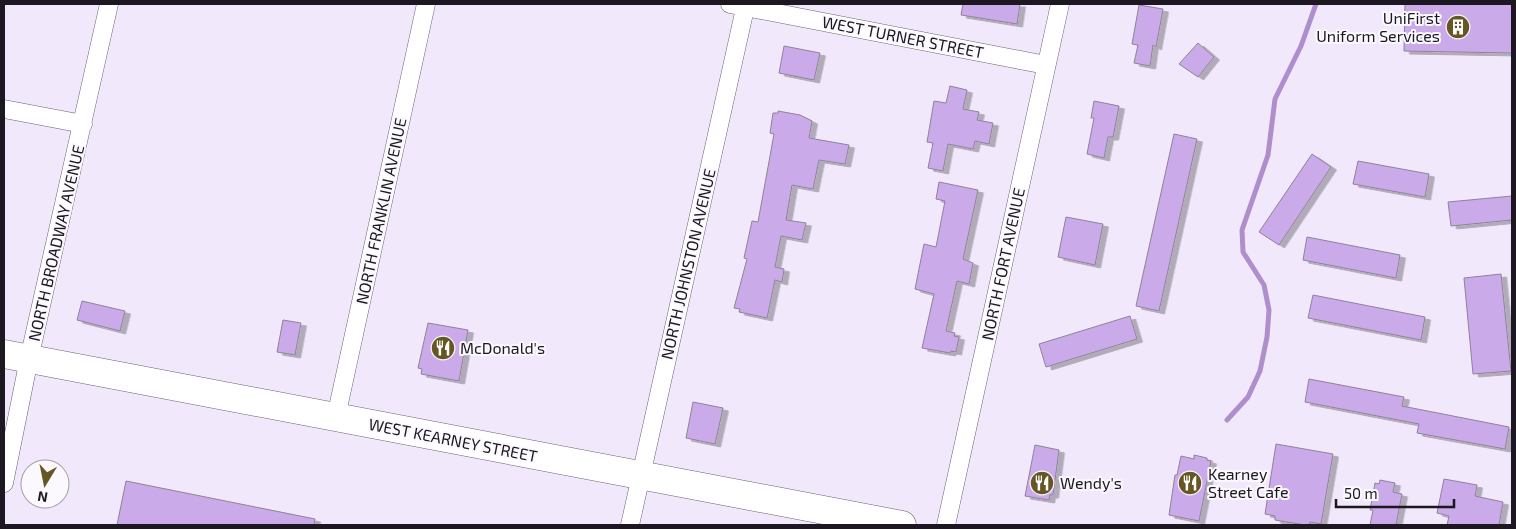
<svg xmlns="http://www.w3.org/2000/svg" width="1516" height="529" font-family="'Exo 2',sans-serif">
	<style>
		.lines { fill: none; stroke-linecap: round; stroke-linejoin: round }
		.stream { stroke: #ae8fcc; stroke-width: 5 }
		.building { fill: #caaae9; stroke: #8d8299; filter: url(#shadow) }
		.street-casing { stroke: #6b6076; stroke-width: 19 }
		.primary-casing { stroke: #6b6076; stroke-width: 29 }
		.street { stroke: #fff; stroke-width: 18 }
		.primary { stroke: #fff; stroke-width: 28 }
		.labels { text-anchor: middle; stroke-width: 4; stroke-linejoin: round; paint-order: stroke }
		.poi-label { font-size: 16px; fill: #1c1720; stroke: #fbf9fe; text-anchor: start }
		.street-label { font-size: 16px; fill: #1c1720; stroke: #fbf9fe }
	</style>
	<defs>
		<filter id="shadow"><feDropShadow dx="5.5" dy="3" stdDeviation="0" flood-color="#0004"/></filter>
	</defs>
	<rect width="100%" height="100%" fill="#f2e8fc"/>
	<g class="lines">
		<path class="stream" d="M 1227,420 L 1248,397 L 1260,371 L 1267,337 L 1269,310 L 1264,285 L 1243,252 L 1242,230 L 1268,155 L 1275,99 L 1301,46 L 1316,4"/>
	</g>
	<path class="building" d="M 963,4 L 1020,4 L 1017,24 L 961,15 Z
		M 1405,4 L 1512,4 L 1512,53 L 1404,51 Z
		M 1139,5 L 1163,9 L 1156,47 L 1153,45 L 1150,66 L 1134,63 L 1138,45 L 1132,44 Z
		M 1198,43 L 1214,57 L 1198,77 L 1179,64 Z
		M 784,46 L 820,53 L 814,80 L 779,73 Z
		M 950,86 L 967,90 L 963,109 L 979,112 L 977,120 L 993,123 L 989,144 L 975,141 L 973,149 L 948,144 L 943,171 L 928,168 L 933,143 L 927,142 L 934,101 L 946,103 Z
		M 1094,101 L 1119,106 L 1113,137 L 1108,137 L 1104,158 L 1087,154 L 1094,118 L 1091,118 Z
		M 778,111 L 800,115 L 812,121 L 809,138 L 849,145 L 845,164 L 819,160 L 813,189 L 792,185 L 786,220 L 806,223 L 802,240 L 781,236 L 775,267 L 784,269 L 782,282 L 775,280 L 767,318 L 739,312 L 740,309 L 734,308 L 747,259 L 744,258 L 752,221 L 758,222 L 774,134 L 770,133 L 773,113 L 778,113 Z
		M 1174,134 L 1197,139 L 1159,311 L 1136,306 Z
		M 1312,154 L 1331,167 L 1279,245 L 1259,232 Z
		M 1358,161 L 1429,174 L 1425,197 L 1353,184 Z
		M 939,182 L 978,190 L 963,259 L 973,263 L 969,284 L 957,281 L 946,331 L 955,333 L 954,336 L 959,337 L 956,352 L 951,351 L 950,353 L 922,348 L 934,294 L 915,289 L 924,244 L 936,247 L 945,201 L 936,199 Z
		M 1512,196 L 1512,220 L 1451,226 L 1448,202 Z
		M 1066,217 L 1103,224 L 1095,265 L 1058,257 Z
		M 1307,237 L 1400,255 L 1396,278 L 1303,260 Z
		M 1501,274 L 1511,371 L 1473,374 L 1464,278 Z
		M 1313,295 L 1425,317 L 1421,340 L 1308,318 Z
		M 82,301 L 125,311 L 120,331 L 77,320 Z
		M 1130,316 L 1137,339 L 1046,367 L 1039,344 Z
		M 283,320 L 301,323 L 295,355 L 277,352 Z
		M 428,323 L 468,330 L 459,381 L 421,374 L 422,369 L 418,368 Z
		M 1309,379 L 1404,397 L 1402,406 L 1509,427 L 1505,449 L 1417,433 L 1419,424 L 1305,402 Z
		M 693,402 L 723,408 L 715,444 L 686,438 Z
		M 1276,444 L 1333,454 L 1321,524 L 1310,522 L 1309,525 L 1305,525 L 1275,520 L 1275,516 L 1265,514 Z
		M 1035,445 L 1059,450 L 1053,495 L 1050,495 L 1049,500 L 1025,496 Z
		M 1194,455 L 1207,458 L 1207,460 L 1211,461 L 1199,521 L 1169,515 L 1175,475 L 1177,475 L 1181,456 L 1194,459 Z
		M 1444,479 L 1477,485 L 1475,496 L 1503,502 L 1499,525 L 1447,525 L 1449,516 L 1437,513 Z
		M 1380,480 L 1395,483 L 1393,492 L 1402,494 L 1396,525 L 1370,525 L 1373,510 L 1370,510 L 1375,483 L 1379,484 Z
		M 126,481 L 315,519 L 314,525 L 117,525 Z"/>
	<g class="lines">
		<g class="street-casing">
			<path id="street" d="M 730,4 L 1046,65
				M 4,109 L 83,124
				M 336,417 L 426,4
				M 4,483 L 29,359 L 109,4
				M 630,525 L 746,4
				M 946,525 L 1060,4"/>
		</g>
		<g class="primary-casing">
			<path id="primary" d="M 4,354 L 902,525"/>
		</g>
		<use href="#street" class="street"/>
		<use href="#primary" class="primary"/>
	</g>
	<defs>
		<g id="building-disc" transform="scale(1.25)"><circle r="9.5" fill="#655623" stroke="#fbf9fe"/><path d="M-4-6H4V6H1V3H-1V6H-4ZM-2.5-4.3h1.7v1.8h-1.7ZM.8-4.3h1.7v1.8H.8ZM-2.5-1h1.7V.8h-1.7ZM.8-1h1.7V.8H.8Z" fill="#fff"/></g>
		<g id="restaurant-disc" transform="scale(1.25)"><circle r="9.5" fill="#655623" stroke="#fbf9fe"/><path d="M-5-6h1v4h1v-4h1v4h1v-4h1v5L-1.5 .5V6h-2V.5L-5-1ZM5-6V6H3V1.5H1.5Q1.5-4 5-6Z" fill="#fff"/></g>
	</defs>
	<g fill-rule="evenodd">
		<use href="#building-disc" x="1458" y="27"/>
		<use href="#restaurant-disc" x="443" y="348"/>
		<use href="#restaurant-disc" x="1042" y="483"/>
		<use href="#restaurant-disc" x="1190" y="483"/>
	</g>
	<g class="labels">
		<g class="poi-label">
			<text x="1440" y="24" text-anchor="end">UniFirst<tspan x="1440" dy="18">Uniform Services</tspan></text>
			<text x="460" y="354">McDonald's</text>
			<text x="1208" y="480">Kearney<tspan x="1208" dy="18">Street Cafe</tspan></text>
			<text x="1060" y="489">Wendy's</text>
		</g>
		<g class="street-label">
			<text transform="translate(903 37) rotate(11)" y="6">WEST TURNER STREET</text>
			<text transform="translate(381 211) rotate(-78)" y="6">NORTH FRANKLIN AVENUE</text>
			<text transform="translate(56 243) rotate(-77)" y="6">NORTH BROADWAY AVENUE</text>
			<text transform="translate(688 264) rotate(-77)" y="6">NORTH JOHNSTON AVENUE</text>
			<text transform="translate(1003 264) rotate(-78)" y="6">NORTH FORT AVENUE</text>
			<text transform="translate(453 440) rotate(11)" y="6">WEST KEARNEY STREET</text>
		</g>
	</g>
	<rect width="1516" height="529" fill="none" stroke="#1c1720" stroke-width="10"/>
	<g transform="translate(45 484) rotate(190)"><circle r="24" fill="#fbf9fe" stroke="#a29fa5"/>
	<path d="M0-4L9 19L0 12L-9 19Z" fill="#655623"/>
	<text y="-8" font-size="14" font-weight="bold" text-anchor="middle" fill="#1c1720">N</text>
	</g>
	<path d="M1336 499v8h118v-8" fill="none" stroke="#1c1720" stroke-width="2.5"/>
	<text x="1344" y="499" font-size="15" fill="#1c1720" stroke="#fbf9fe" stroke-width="4" paint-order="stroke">50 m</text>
</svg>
